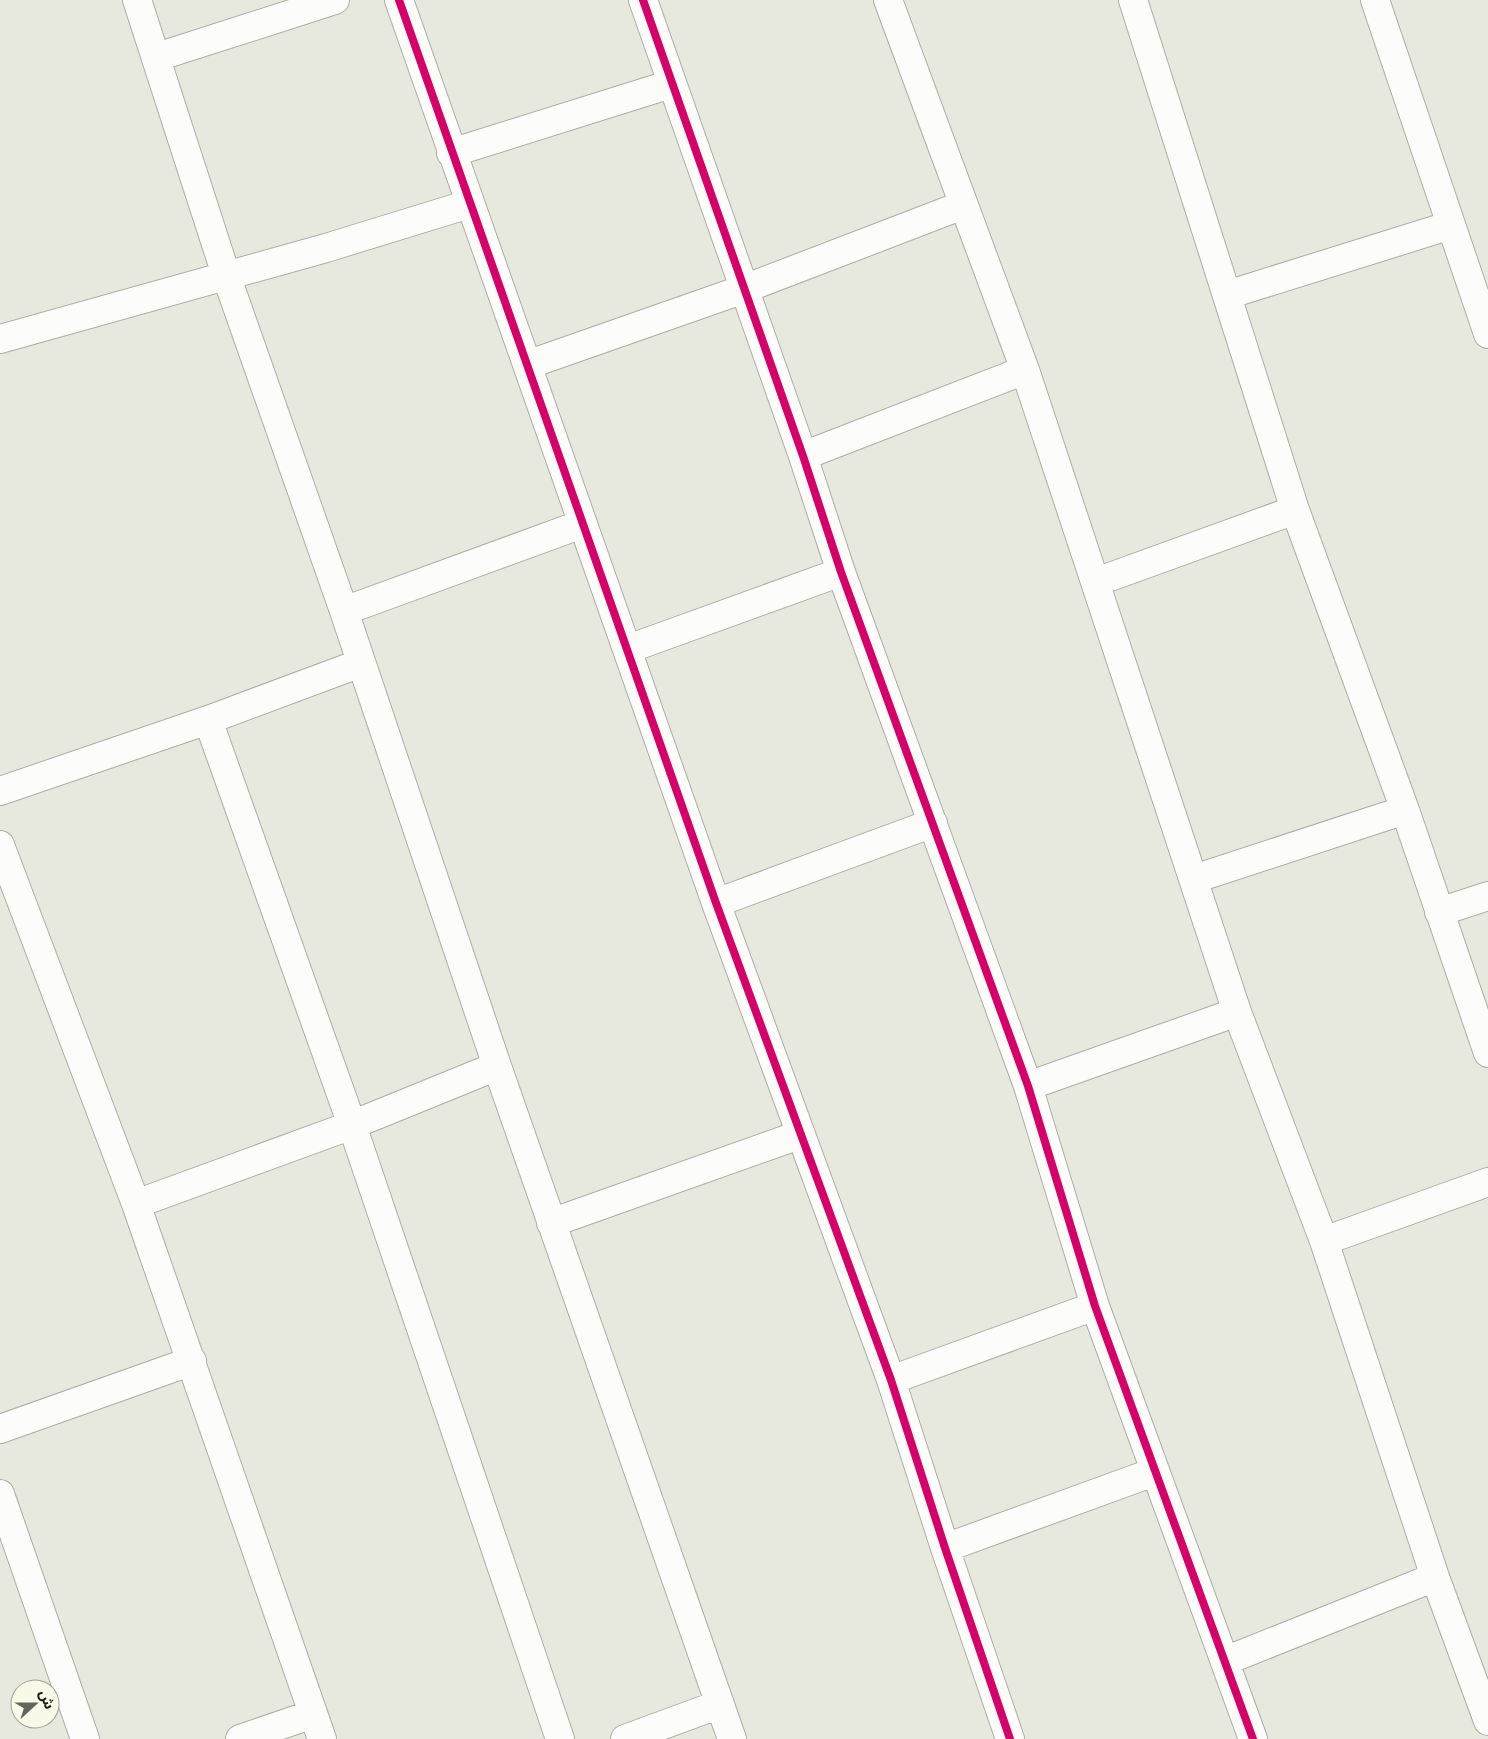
<svg xmlns="http://www.w3.org/2000/svg" width="1488" height="1739" font-family="'Alegreya Sans','Noto Sans Arabic',sans-serif">
	<style>
		.lines { fill: none; stroke-linecap: round; stroke-linejoin: round }
		.minor-casing { stroke: #adada5; stroke-width: 30 }
		.minor { stroke: #fcfcfa; stroke-width: 28 }
		.cycleway-casing { stroke: #f8fae7; stroke-width: 11 }
		.cycleway { stroke: #d6006c; stroke-width: 8 }
	</style>
	<rect width="100%" height="100%" fill="#e8e9de"/>
	<g class="lines">
		<g class="minor-casing">
			<path id="minor" d="M 137,0 L 226,275 L 344,611 L 497,1066 L 732,1739
				M 399,0 L 716,903 L 891,1380 L 945,1548 L 1010,1739
				M 643,0 L 803,456 L 841,572 L 1028,1086 L 1095,1306 L 1253,1739
				M 888,0 L 1025,370 L 1237,1012 L 1324,1241 L 1435,1577 L 1488,1721
				M 1133,0 L 1295,510 L 1405,810 L 1488,1053
				M 1375,0 L 1488,334
				M 157,57 L 335,0
				M 451,153 L 671,84
				M 1227,295 L 1451,225
				M 0,339 L 326,248 L 469,204
				M 527,365 L 744,289 L 963,205
				M 803,456 L 1025,370
				M 1096,582 L 1295,510
				M 344,611 L 582,524
				M 628,649 L 841,572
				M 208,720 L 352,1125 L 560,1739
				M 0,791 L 208,720 L 361,663
				M 0,845 L 136,1204 L 322,1739
				M 1194,879 L 1405,810
				M 716,903 L 933,823
				M 1439,912 L 1488,896
				M 1028,1086 L 1237,1012
				M 136,1204 L 352,1125 L 497,1066
				M 551,1223 L 799,1135
				M 1324,1241 L 1488,1182
				M 891,1380 L 1095,1306
				M 0,1429 L 192,1361
				M 0,1494 L 85,1739
				M 945,1548 L 1154,1472
				M 1225,1661 L 1435,1577
				M 240,1739 L 313,1714
				M 625,1739 L 720,1704"/>
		</g>
		<use href="#minor" class="minor"/>
		<g class="cycleway-casing">
			<path id="cycleway" d="M 399,0 L 716,903 L 891,1380 L 945,1548 L 1010,1739
				M 643,0 L 803,456 L 841,572 L 1028,1086 L 1095,1306 L 1253,1739"/>
		</g>
		<use href="#cycleway" class="cycleway"/>
	</g>
	<g transform="translate(35 1704) rotate(69)"><circle r="24" fill="#f8fae7" stroke="#a0a193"/>
	<path d="M0-4L9 19L0 12L-9 19Z" fill="#63645c"/>
	<text y="-8" font-size="14" font-weight="bold" text-anchor="middle" fill="#1c1c16">ش</text>
	</g>
</svg>
